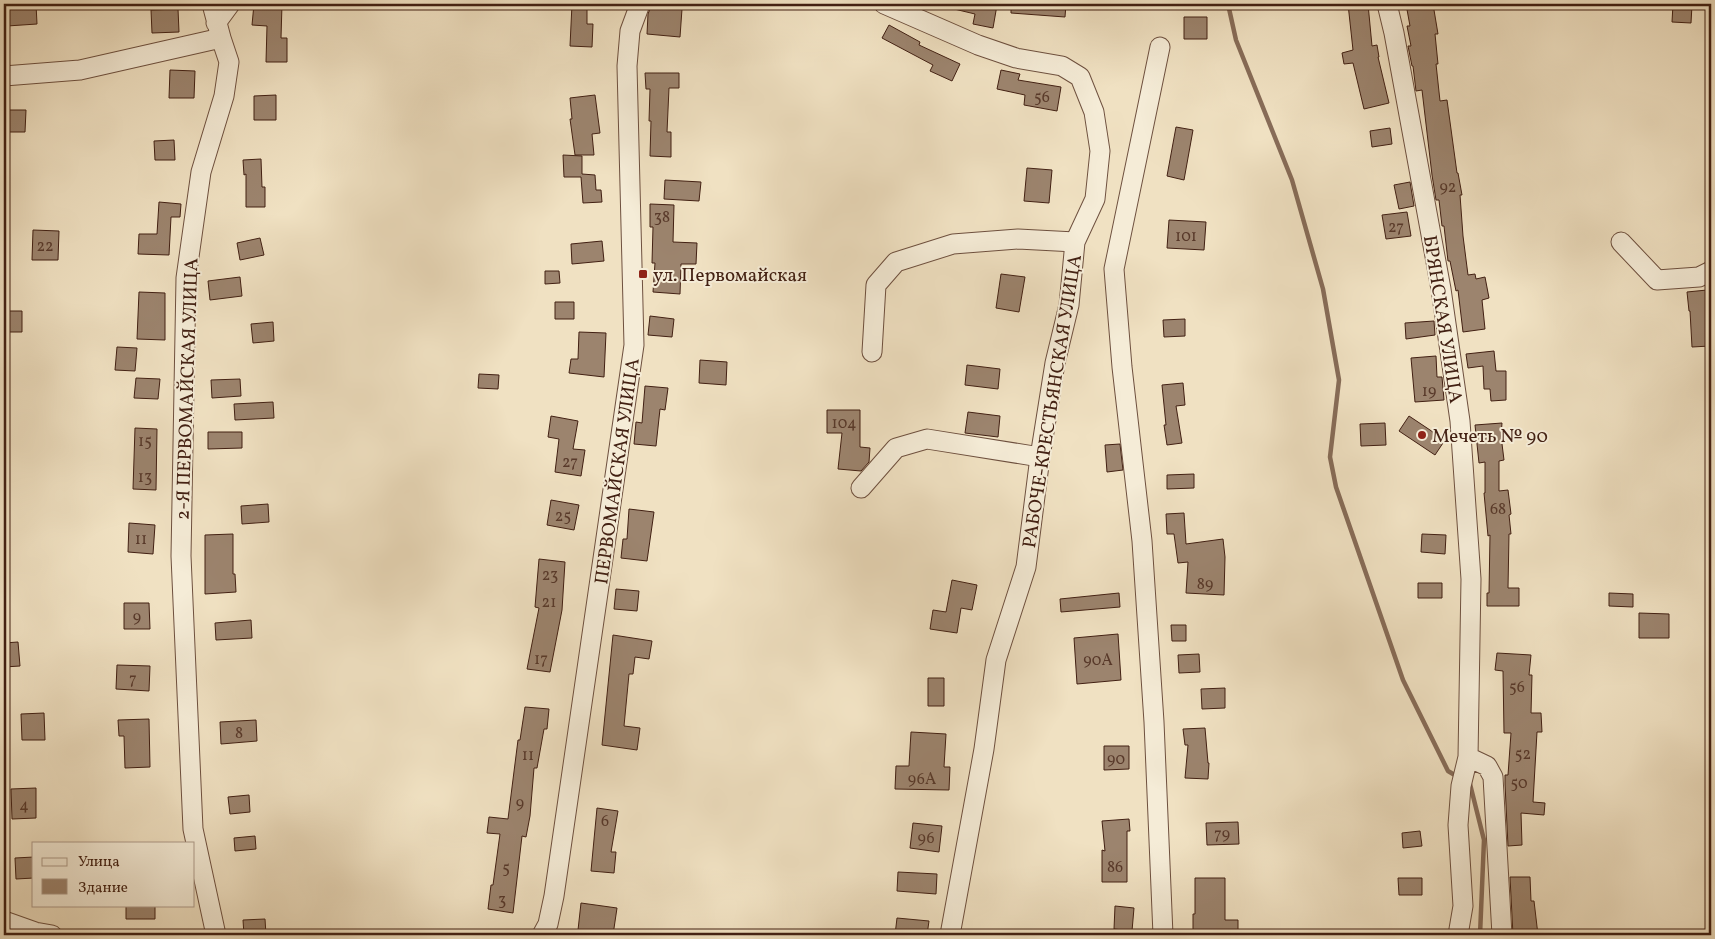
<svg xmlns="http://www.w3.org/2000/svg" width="1715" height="939" font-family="Vollkorn,serif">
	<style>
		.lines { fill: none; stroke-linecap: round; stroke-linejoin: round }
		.stream { stroke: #876c58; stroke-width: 4.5 }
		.building { fill: #9c846e; stroke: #422013 }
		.minor-casing { stroke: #6e503f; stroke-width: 21 }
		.minor { stroke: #f5ecd7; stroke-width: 19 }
		.poi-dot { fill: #8f2418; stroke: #f5ecd7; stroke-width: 2 }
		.labels { text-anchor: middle; stroke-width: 4; stroke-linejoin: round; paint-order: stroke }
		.number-label { font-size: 16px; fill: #58392a }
		.poi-label { font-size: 19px; fill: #422013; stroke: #f5ecd7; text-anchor: start }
		.street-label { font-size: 19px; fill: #422013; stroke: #f5ecd7 }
	</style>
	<rect width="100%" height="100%" fill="#f0e1c2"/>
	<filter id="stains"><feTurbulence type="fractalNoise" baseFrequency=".004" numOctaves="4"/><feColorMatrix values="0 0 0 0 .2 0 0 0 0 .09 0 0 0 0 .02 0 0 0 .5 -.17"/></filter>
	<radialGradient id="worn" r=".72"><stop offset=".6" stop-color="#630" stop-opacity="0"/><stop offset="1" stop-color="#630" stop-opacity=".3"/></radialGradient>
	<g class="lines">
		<path class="stream" d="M 1228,4 L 1236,40 L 1292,180 L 1323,289 L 1339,380 L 1330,457 L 1336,487 L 1403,680 L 1448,771 L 1458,777
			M 1467,783 L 1470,784 L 1484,840 L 1480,935"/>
	</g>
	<path class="building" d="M 27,4 L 36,4 L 37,24 L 7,26 L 5,5 Z
		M 254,4 L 282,4 L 281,38 L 287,38 L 287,62 L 266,62 L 267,26 L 252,25 Z
		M 572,4 L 587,4 L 587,24 L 593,24 L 592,47 L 570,46 Z
		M 951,4 L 997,5 L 993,28 L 973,24 L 975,14 L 950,8 Z
		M 1011,4 L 1066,4 L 1065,17 L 1011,13 Z
		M 1348,4 L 1368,4 L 1372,46 L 1377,45 L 1379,57 L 1378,57 L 1389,103 L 1364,109 L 1353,63 L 1344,64 L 1342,53 L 1353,50 Z
		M 1406,4 L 1433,4 L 1438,34 L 1435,34 L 1438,64 L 1436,64 L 1440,101 L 1447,100 L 1457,173 L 1458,173 L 1462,195 L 1460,195 L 1463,236 L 1468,275 L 1475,274 L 1476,279 L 1485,277 L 1489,298 L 1482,300 L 1485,329 L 1463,332 L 1458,290 L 1456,291 L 1450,261 L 1448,261 L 1444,226 L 1442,226 L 1439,200 L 1436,200 L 1432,175 L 1422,90 L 1416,91 L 1413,66 L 1412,66 L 1408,46 L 1411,46 L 1407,26 L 1410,26 Z
		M 1673,4 L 1692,5 L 1691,23 L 1672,22 Z
		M 651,6 L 682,9 L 680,37 L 647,34 L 648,14 Z
		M 178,9 L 179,32 L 152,33 L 151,10 Z
		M 1184,17 L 1207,17 L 1207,39 L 1184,39 Z
		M 889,25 L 920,42 L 919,45 L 960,64 L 952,81 L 930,71 L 933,65 L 882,38 Z
		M 170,70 L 195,71 L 194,98 L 169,98 Z
		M 1001,70 L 1020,74 L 1018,80 L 1061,87 L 1057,111 L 1024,105 L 1025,95 L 997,89 Z
		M 645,73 L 679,73 L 679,88 L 669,88 L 667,132 L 671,132 L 671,157 L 650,156 L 651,121 L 649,121 L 650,89 L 646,89 Z
		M 276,95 L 276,120 L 254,120 L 254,96 Z
		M 595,95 L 600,133 L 592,134 L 594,155 L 575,155 L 570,119 L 572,119 L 570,98 Z
		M 4,110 L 26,110 L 25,132 L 4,132 Z
		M 1176,127 L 1193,130 L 1184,180 L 1167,176 Z
		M 1390,128 L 1392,144 L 1372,147 L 1370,131 Z
		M 174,140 L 175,160 L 155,160 L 154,141 Z
		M 563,155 L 582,156 L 582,174 L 595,175 L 596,190 L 601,190 L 602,202 L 583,203 L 581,177 L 564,177 Z
		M 261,159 L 262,187 L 265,187 L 265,207 L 246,207 L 246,174 L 244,175 L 243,160 Z
		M 1027,168 L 1052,170 L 1049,203 L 1024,201 Z
		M 665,180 L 701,182 L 699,201 L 664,199 Z
		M 1410,182 L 1414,206 L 1399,209 L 1394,185 Z
		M 159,202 L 181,204 L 180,217 L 171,217 L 169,255 L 138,254 L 139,234 L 157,234 Z
		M 650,204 L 674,205 L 673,242 L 697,243 L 696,264 L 681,264 L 680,294 L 653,292 L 655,263 L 652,263 L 653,227 L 650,227 Z
		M 1407,212 L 1411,236 L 1386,239 L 1382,215 Z
		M 1169,220 L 1206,222 L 1204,250 L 1167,248 Z
		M 33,230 L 59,231 L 58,260 L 32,260 Z
		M 260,238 L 264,255 L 240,260 L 237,243 Z
		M 602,241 L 604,261 L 572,264 L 571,244 Z
		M 545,271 L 559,271 L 560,283 L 545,284 Z
		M 1001,274 L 1025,277 L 1019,312 L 996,308 Z
		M 240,277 L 242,296 L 210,300 L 208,281 Z
		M 1707,290 L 1710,346 L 1692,347 L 1690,311 L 1689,311 L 1687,292 Z
		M 139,292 L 165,293 L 165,340 L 137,339 Z
		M 555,302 L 574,302 L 574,319 L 555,319 Z
		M 4,311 L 22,311 L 22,332 L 4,332 Z
		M 650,316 L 674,319 L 672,337 L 648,335 Z
		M 1185,319 L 1185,336 L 1164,337 L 1163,320 Z
		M 1434,321 L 1435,335 L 1406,339 L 1405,323 Z
		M 273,322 L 274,341 L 253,343 L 251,324 Z
		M 579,332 L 606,333 L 604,377 L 569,373 L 571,359 L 578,359 Z
		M 117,347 L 137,348 L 135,371 L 115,370 Z
		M 1494,351 L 1496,371 L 1506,371 L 1506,400 L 1491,401 L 1490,389 L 1484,389 L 1483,366 L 1468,368 L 1466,354 Z
		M 1436,356 L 1437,377 L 1442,377 L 1444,400 L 1415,402 L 1411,358 Z
		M 700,360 L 727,362 L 726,385 L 699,383 Z
		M 967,365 L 1000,369 L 998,389 L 965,385 Z
		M 479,374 L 499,375 L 498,389 L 478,388 Z
		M 136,378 L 160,379 L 158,399 L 134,398 Z
		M 240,379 L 241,396 L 212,398 L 211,380 Z
		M 1183,383 L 1185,405 L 1176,406 L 1182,443 L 1167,445 L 1164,425 L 1166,425 L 1162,385 Z
		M 645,386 L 668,388 L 665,410 L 660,409 L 656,446 L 634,444 L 636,422 L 642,423 Z
		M 273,402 L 274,418 L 235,420 L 234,404 Z
		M 827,410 L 860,410 L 860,447 L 870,448 L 869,462 L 861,471 L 838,469 L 842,433 L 827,433 Z
		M 968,412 L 1000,416 L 998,437 L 965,433 Z
		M 551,416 L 578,421 L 573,449 L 585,450 L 581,476 L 555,472 L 559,439 L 548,437 Z
		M 1409,416 L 1445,440 L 1435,455 L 1399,431 Z
		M 1385,423 L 1386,445 L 1361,446 L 1360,424 Z
		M 1502,423 L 1501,436 L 1504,460 L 1499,461 L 1499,491 L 1508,490 L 1511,514 L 1509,515 L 1511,534 L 1509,534 L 1508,588 L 1519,588 L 1519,606 L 1487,606 L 1487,593 L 1489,593 L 1490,535 L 1488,536 L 1484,493 L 1485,493 L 1485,462 L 1479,463 L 1475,425 Z
		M 135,428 L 157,429 L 156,490 L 133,489 Z
		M 208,432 L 242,432 L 242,448 L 208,449 Z
		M 1120,444 L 1123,470 L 1107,472 L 1105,445 Z
		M 1194,474 L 1194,488 L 1167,489 L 1167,475 Z
		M 551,500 L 579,505 L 574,530 L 547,525 Z
		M 268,504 L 269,522 L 242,524 L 241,506 Z
		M 629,509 L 654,512 L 647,561 L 621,558 L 623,539 L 627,539 Z
		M 1184,513 L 1186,544 L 1223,539 L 1225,557 L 1224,595 L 1186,593 L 1188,562 L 1178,563 L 1174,534 L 1167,534 L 1166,514 Z
		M 129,523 L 155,525 L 153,554 L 128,552 Z
		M 233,534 L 233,574 L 235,574 L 236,592 L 205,594 L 205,535 Z
		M 1422,534 L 1446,535 L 1445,554 L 1421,552 Z
		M 539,559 L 565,562 L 562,610 L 550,672 L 527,669 L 539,608 L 535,607 Z
		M 952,580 L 977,585 L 972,610 L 961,608 L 957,633 L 930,629 L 933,610 L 946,612 Z
		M 1418,583 L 1442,583 L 1442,598 L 1418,598 Z
		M 616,589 L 639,591 L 637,611 L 614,609 Z
		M 1119,593 L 1120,607 L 1061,612 L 1060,599 Z
		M 1609,593 L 1633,594 L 1633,607 L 1609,606 Z
		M 124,603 L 149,603 L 150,629 L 124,629 Z
		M 1639,613 L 1669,614 L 1669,638 L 1639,638 Z
		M 251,620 L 252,638 L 216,640 L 215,623 Z
		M 1171,625 L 1186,625 L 1186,641 L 1172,641 Z
		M 1118,634 L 1121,680 L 1077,684 L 1074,638 Z
		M 613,635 L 652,641 L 649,659 L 635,657 L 633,674 L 629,674 L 624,726 L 640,728 L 637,750 L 602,745 Z
		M 18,642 L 20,666 L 4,667 L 4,643 Z
		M 1497,653 L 1531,655 L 1529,675 L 1532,675 L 1531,713 L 1541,713 L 1542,732 L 1537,732 L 1533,802 L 1545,803 L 1544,815 L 1521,813 L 1522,845 L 1508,846 L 1505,784 L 1505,775 L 1508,775 L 1511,733 L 1504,733 L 1503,671 L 1495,670 Z
		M 1199,654 L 1200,672 L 1179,673 L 1178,655 Z
		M 117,665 L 150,666 L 149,691 L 116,689 Z
		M 928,678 L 944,678 L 944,706 L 928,706 Z
		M 1225,688 L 1225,708 L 1202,709 L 1201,689 Z
		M 525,707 L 549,709 L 547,729 L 544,729 L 537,768 L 534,768 L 530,816 L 526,837 L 522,836 L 513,913 L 488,909 L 491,885 L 493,885 L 500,834 L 487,833 L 489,817 L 508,819 L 518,740 L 520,740 Z
		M 44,713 L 45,740 L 22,740 L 21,714 Z
		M 149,719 L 150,767 L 125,768 L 124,736 L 119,736 L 118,720 Z
		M 256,720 L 257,741 L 221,744 L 220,722 Z
		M 1205,728 L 1208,763 L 1209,763 L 1208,779 L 1185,778 L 1188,745 L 1185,745 L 1183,729 Z
		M 911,732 L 946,734 L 944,767 L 950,767 L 949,790 L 895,789 L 896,766 L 909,766 Z
		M 1104,746 L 1129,746 L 1129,769 L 1104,770 Z
		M 36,788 L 36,818 L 12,819 L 11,789 Z
		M 249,795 L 250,812 L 230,814 L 228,797 Z
		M 597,808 L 618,811 L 611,852 L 616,852 L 614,873 L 591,871 Z
		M 1129,819 L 1130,831 L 1127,831 L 1127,882 L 1102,882 L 1102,850 L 1105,851 L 1102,821 Z
		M 1238,822 L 1239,844 L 1207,845 L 1206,823 Z
		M 913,823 L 942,826 L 939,852 L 910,848 Z
		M 1420,831 L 1422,846 L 1403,848 L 1402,833 Z
		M 255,836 L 256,849 L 235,851 L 234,838 Z
		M 34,857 L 34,878 L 16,879 L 15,858 Z
		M 898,872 L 937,874 L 936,894 L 897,891 Z
		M 1510,877 L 1530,877 L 1531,901 L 1534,901 L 1538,935 L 1513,935 Z
		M 1195,878 L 1225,878 L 1225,920 L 1238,920 L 1238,935 L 1193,935 L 1193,914 L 1195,914 Z
		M 1398,878 L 1422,878 L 1422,895 L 1399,895 Z
		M 581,903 L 617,908 L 613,935 L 578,930 Z
		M 126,905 L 155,905 L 155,919 L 126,919 Z
		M 1115,906 L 1134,908 L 1132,931 L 1114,929 Z
		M 897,918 L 929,921 L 927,935 L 895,935 Z
		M 265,919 L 266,935 L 244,935 L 243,920 Z"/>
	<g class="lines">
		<g class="minor-casing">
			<path id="minor" d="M 212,4 L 221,38
				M 884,4 L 978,45 L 1016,58 L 1062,66 L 1080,77 L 1094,112 L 1100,151 L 1095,199 L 1075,242 L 1069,305 L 1055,363 L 1040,457 L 1026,567 L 996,660 L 984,749 L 950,935
				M 1387,4 L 1394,33 L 1441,289 L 1460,421 L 1471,579 L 1468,757 L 1461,786 L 1458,825 L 1463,906 L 1458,935
				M 216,23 L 230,4
				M 1160,47 L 1114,269 L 1122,367 L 1142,541 L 1154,722 L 1163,935
				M 4,76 L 80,70 L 221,38 L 229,62 L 224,96 L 201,172 L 186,278 L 181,556 L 193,829 L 216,935
				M 1621,242 L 1657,280 L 1699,277 L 1711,271
				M 872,352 L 876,285 L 896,262 L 953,244 L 1018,239 L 1075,242
				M 861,488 L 896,448 L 927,439 L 1040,457
				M 1468,757 L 1487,766 L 1493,777 L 1502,935
				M 4,921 L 35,932 L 52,935
				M 542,935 L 548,924 L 554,896 L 634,345 L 627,66 L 630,31 L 640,4"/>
		</g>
		<use href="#minor" class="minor"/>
	</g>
	<g class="poi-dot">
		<rect x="638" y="269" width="10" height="10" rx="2.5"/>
		<circle cx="1422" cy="435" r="5"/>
	</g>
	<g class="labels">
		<g class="number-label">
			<text x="1042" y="102">56</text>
			<text x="1448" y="192">92</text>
			<text x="662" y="222">38</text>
			<text x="1396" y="232">27</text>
			<text x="1186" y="241">101</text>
			<text x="45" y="251">22</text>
			<text x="1429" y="396">19</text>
			<text x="844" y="428">104</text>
			<text x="145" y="446">15</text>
			<text x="570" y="467">27</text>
			<text x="145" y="482">13</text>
			<text x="1498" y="514">68</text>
			<text x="563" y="521">25</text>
			<text x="141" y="544">11</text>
			<text x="550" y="580">23</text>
			<text x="1205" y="589">89</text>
			<text x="549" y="607">21</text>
			<text x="137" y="622">9</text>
			<text x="541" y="664">17</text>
			<text x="1098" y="665">90А</text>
			<text x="133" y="684">7</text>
			<text x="1517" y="692">56</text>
			<text x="239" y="738">8</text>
			<text x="1523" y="759">52</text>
			<text x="528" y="760">11</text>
			<text x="1116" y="764">90</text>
			<text x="922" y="784">96А</text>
			<text x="1519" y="788">50</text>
			<text x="520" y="808">9</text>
			<text x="24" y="810">4</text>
			<text x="605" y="826">6</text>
			<text x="1222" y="839">79</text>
			<text x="926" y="843">96</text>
			<text x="1115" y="872">86</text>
			<text x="506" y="873">5</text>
			<text x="502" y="905">3</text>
		</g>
		<g class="poi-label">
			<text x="653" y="281">ул. Первомайская</text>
			<text x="1432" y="442">Мечеть № 90</text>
		</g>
		<g class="street-label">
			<text transform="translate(1444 319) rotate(81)" y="7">БРЯНСКАЯ УЛИЦА</text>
			<text transform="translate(186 389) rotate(-88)" y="7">2-Я ПЕРВОМАЙСКАЯ УЛИЦА</text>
			<text transform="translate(1051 401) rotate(-81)" y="7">РАБОЧЕ-КРЕСТЬЯНСКАЯ УЛИЦА</text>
			<text transform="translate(616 471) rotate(-82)" y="7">ПЕРВОМАЙСКАЯ УЛИЦА</text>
		</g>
	</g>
	<rect width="1715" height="939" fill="none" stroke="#f0e1c2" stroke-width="20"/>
	<rect x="5" y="5" width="1705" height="929" fill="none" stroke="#422013" stroke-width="2.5"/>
	<rect x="10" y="10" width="1695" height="919" fill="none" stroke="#422013"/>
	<rect x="32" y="842" width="162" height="65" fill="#f5ecd7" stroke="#ad9a89"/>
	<rect x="42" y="858" width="25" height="8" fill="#f5ecd7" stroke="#ad9a89"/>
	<text x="78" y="866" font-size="15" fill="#422013">Улица</text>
	<rect x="42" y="879" width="25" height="15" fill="#9c846e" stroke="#ad9a89"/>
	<text x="78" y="892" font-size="15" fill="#422013">Здание</text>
	<rect width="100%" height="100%" filter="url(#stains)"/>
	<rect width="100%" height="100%" fill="url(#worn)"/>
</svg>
